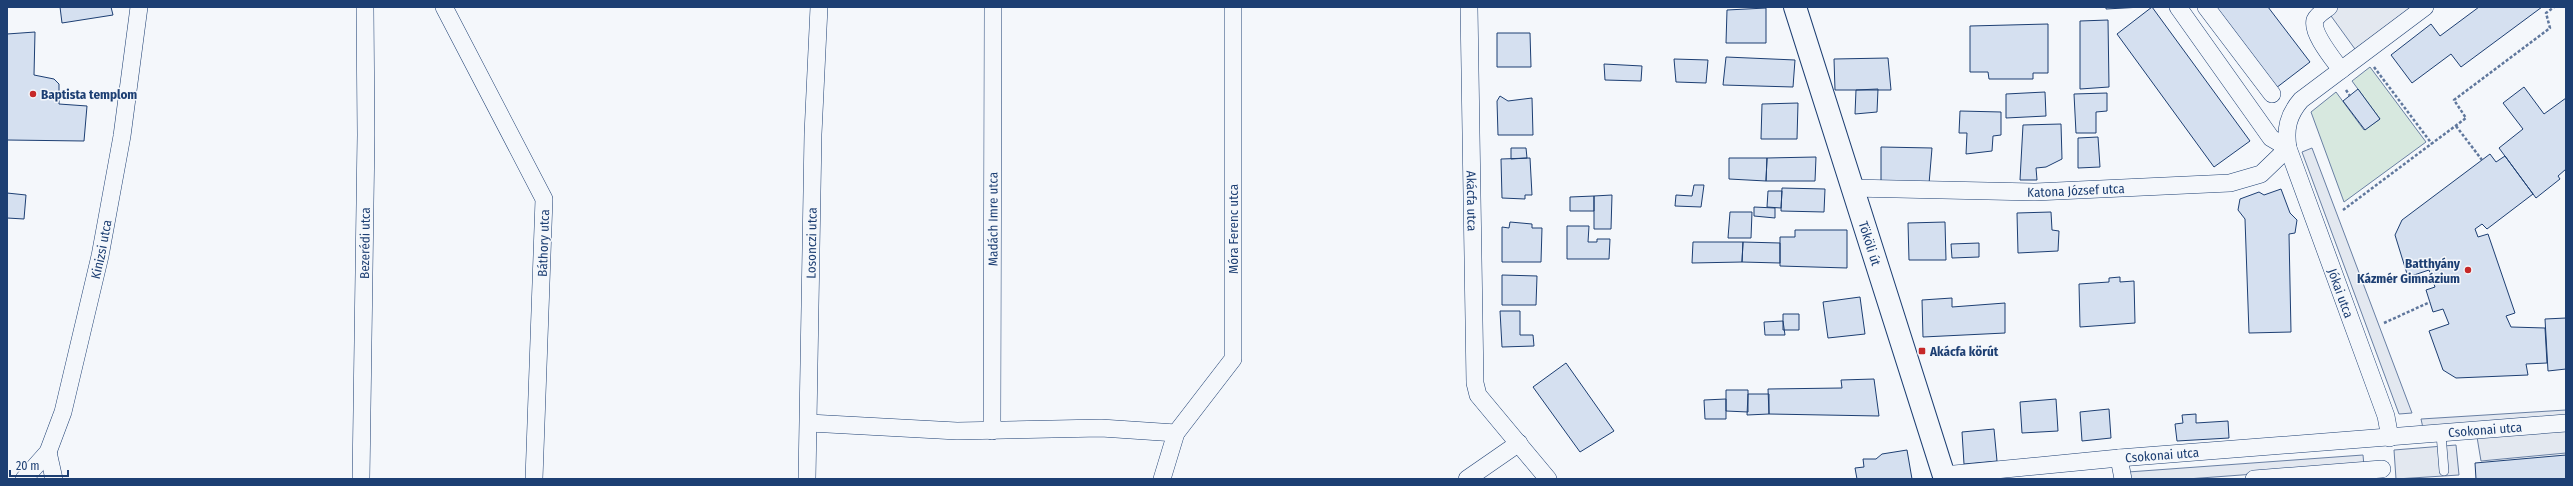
<svg xmlns="http://www.w3.org/2000/svg" width="2573" height="486" font-family="'Fira Sans Condensed',sans-serif">
	<style>
		.green { fill: #d7e8df; stroke: #687fa3 }
		.parking { fill: #e3e8f0; stroke: #687fa3 }
		.building { fill: #d5e0f0; stroke: #1d3f73 }
		.lines { fill: none; stroke-linecap: round; stroke-linejoin: round }
		.lane-casing { stroke: #1d3f73; stroke-width: 10 }
		.street-casing { stroke: #1d3f73; stroke-width: 18 }
		.secondary-casing { stroke: #1d3f73; stroke-width: 24 }
		.path { stroke: #5e769c; stroke-width: 2.5; stroke-dasharray: 3 2; stroke-linecap: butt }
		.lane { stroke: #f4f7fb; stroke-width: 9 }
		.street { stroke: #f4f7fb; stroke-width: 17 }
		.secondary { stroke: #f4f7fb; stroke-width: 22 }
		.poi-dot { fill: #c62828; stroke: #f4f7fb; stroke-width: 1.5 }
		.labels { text-anchor: middle; stroke-width: 3; stroke-linejoin: round; paint-order: stroke }
		.poi-label { font-size: 13px; font-weight: bold; fill: #1d3f73; stroke: #f4f7fb; text-anchor: start }
		.street-label { font-size: 13px; fill: #1d3f73; stroke: #f4f7fb }
	</style>
	<rect width="100%" height="100%" fill="#f4f7fb"/>
	<path class="green" d="M 2370,67 L 2426,142 L 2344,202 L 2311,112 L 2336,92 L 2364,130 L 2380,119 L 2352,81 Z"/>
	<path class="parking" d="M 2329,7 L 2425,7 L 2360,56 L 2326,9 Z
		M 2312,148 L 2412,413 L 2399,414 L 2302,152 Z
		M 2566,410 L 2566,418 L 2423,428 L 2421,419 Z
		M 2566,428 L 2566,453 L 2481,461 L 2477,437 Z
		M 2456,445 L 2459,475 L 2396,479 L 2394,450 Z
		M 2363,455 L 2364,466 L 2187,479 L 2129,479 L 2128,472 Z"/>
	<path class="building" d="M 60,7 L 111,7 L 113,15 L 62,23 Z
		M 2106,7 L 2142,7 L 2106,9 Z
		M 2152,7 L 2250,141 L 2214,167 L 2117,34 Z
		M 2216,7 L 2268,7 L 2310,62 L 2276,88 Z
		M 2479,7 L 2542,7 L 2461,67 L 2451,54 L 2412,83 L 2391,55 L 2431,24 L 2440,36 Z
		M 1766,8 L 1766,43 L 1726,43 L 1727,10 Z
		M 2108,20 L 2109,87 L 2080,89 L 2080,21 Z
		M 2048,24 L 2048,73 L 2033,73 L 2033,79 L 1989,79 L 1988,72 L 1970,72 L 1970,26 Z
		M 35,32 L 34,75 L 54,79 L 59,84 L 59,104 L 87,106 L 84,141 L 7,140 L 7,34 Z
		M 1497,33 L 1530,33 L 1531,67 L 1497,67 Z
		M 1726,57 L 1795,60 L 1793,87 L 1723,85 Z
		M 1888,58 L 1891,90 L 1835,90 L 1834,59 Z
		M 1674,59 L 1708,60 L 1706,83 L 1676,82 Z
		M 1604,64 L 1642,66 L 1641,81 L 1605,80 Z
		M 2524,87 L 2544,114 L 2566,98 L 2566,169 L 2558,176 L 2560,179 L 2536,198 L 2499,148 L 2523,129 L 2503,103 Z
		M 1878,89 L 1877,112 L 1855,114 L 1856,90 Z
		M 2358,89 L 2380,119 L 2365,130 L 2343,101 Z
		M 2045,92 L 2046,116 L 2006,118 L 2006,94 Z
		M 2107,93 L 2107,111 L 2096,112 L 2096,133 L 2076,133 L 2074,94 Z
		M 1500,96 L 1508,101 L 1532,98 L 1533,135 L 1498,135 L 1497,101 Z
		M 1798,103 L 1797,139 L 1761,139 L 1762,104 Z
		M 1960,111 L 2001,112 L 2001,135 L 1993,136 L 1992,151 L 1966,154 L 1967,133 L 1959,133 Z
		M 2061,124 L 2062,159 L 2046,167 L 2036,168 L 2037,180 L 2020,180 L 2023,125 Z
		M 2098,137 L 2100,167 L 2078,168 L 2078,138 Z
		M 1881,147 L 1932,148 L 1929,184 L 1881,181 Z
		M 1511,148 L 1526,148 L 1527,158 L 1511,159 Z
		M 2490,154 L 2496,162 L 2505,156 L 2533,194 L 2487,229 L 2482,224 L 2475,229 L 2478,237 L 2488,234 L 2515,313 L 2506,316 L 2511,327 L 2545,328 L 2547,363 L 2526,364 L 2528,375 L 2456,378 L 2443,370 L 2429,331 L 2449,324 L 2443,309 L 2433,312 L 2426,290 L 2435,287 L 2429,270 L 2408,277 L 2395,235 L 2402,220 Z
		M 1816,157 L 1815,181 L 1766,181 L 1767,158 Z
		M 1530,158 L 1532,195 L 1525,195 L 1525,199 L 1502,198 L 1501,159 Z
		M 1729,158 L 1767,158 L 1766,181 L 1729,179 Z
		M 1694,185 L 1704,185 L 1701,207 L 1675,206 L 1676,195 L 1692,196 Z
		M 1782,188 L 1825,189 L 1824,212 L 1781,211 Z
		M 2281,189 L 2290,213 L 2297,220 L 2295,233 L 2289,234 L 2291,332 L 2249,333 L 2245,219 L 2238,210 L 2240,199 L 2259,192 L 2264,195 Z
		M 1768,191 L 1782,191 L 1781,208 L 1767,207 Z
		M 7,193 L 26,195 L 24,219 L 7,218 Z
		M 1612,195 L 1611,229 L 1594,229 L 1594,196 Z
		M 1594,196 L 1594,211 L 1570,211 L 1570,197 Z
		M 1754,207 L 1775,208 L 1775,218 L 1754,216 Z
		M 1730,212 L 1752,212 L 1751,238 L 1728,238 Z
		M 2051,212 L 2052,230 L 2059,231 L 2058,251 L 2018,253 L 2017,213 Z
		M 1510,222 L 1532,224 L 1532,228 L 1542,228 L 1541,262 L 1502,262 L 1502,227 L 1509,228 Z
		M 1945,222 L 1946,260 L 1909,260 L 1908,223 Z
		M 1567,226 L 1589,226 L 1588,242 L 1597,242 L 1597,239 L 1610,239 L 1609,259 L 1567,259 Z
		M 1795,230 L 1847,230 L 1847,268 L 1780,266 L 1780,237 L 1795,237 Z
		M 1693,242 L 1743,242 L 1742,262 L 1692,263 Z
		M 1743,242 L 1780,243 L 1780,263 L 1742,262 Z
		M 1979,243 L 1979,257 L 1952,258 L 1951,244 Z
		M 1502,275 L 1537,276 L 1536,305 L 1502,305 Z
		M 2120,277 L 2120,282 L 2134,281 L 2135,323 L 2080,327 L 2079,284 L 2109,282 L 2109,278 Z
		M 1860,297 L 1865,334 L 1828,338 L 1823,302 Z
		M 1952,298 L 1952,307 L 2005,303 L 2005,333 L 1923,337 L 1922,300 Z
		M 1500,311 L 1520,311 L 1520,335 L 1533,335 L 1534,346 L 1502,347 Z
		M 1783,314 L 1799,314 L 1799,330 L 1783,330 Z
		M 2566,318 L 2566,369 L 2548,371 L 2545,319 Z
		M 1783,321 L 1785,335 L 1765,335 L 1764,322 Z
		M 1566,363 L 1614,431 L 1580,452 L 1533,387 Z
		M 1874,379 L 1879,416 L 1769,414 L 1768,389 L 1842,388 L 1841,380 Z
		M 1726,390 L 1748,390 L 1748,412 L 1726,411 Z
		M 1748,394 L 1769,394 L 1769,414 L 1747,415 Z
		M 1726,399 L 1726,419 L 1705,419 L 1704,400 Z
		M 2056,399 L 2058,431 L 2022,433 L 2020,402 Z
		M 2109,409 L 2111,438 L 2082,441 L 2080,412 Z
		M 2196,414 L 2196,423 L 2228,421 L 2229,438 L 2177,441 L 2175,424 L 2183,423 L 2182,415 Z
		M 1994,429 L 1997,461 L 1964,464 L 1962,432 Z
		M 1907,450 L 1912,479 L 1857,479 L 1855,468 L 1864,467 L 1863,459 L 1876,459 L 1882,454 Z
		M 2566,455 L 2566,479 L 2476,479 L 2475,463 Z"/>
	<g class="lines">
		<g class="lane-casing">
			<path id="lane" d="M 2441,434 L 2444,471"/>
		</g>
		<g class="street-casing">
			<g id="street">
				<path d="M 444,7 L 544,199 L 534,479"/>
				<path id="s1" d="M 1469,7 L 1475,383 L 1478,395 L 1548,479"/>
				<path d="M 2206,7 L 2272,94"/>
				<path d="M 2329,7 C 2324,11 2318,14 2315,20 C 2311,33 2334,60 2341,70"/>
				<path id="s2" d="M 1851,188 L 2035,192 L 2230,183 L 2261,174 L 2288,148 L 2271,138 L 2178,7"/>
				<path d="M 809,423 L 957,431 L 1101,428 L 1176,433"/>
				<path id="s3" d="M 992,431 L 993,7"/>
				<path d="M 2390,438 L 2386,416 L 2288,148 C 2285,129 2288,115 2301,100 L 2425,7"/>
				<path d="M 48,452 L 54,479"/>
				<path d="M 2119,458 L 2123,479"/>
				<path id="s4" d="M 1944,475 L 2119,458 L 2566,423"/>
				<path id="s5" d="M 24,479 L 48,452 L 63,412 L 100,256 L 122,136 L 139,7"/>
				<path id="s6" d="M 361,479 L 366,135 L 365,7"/>
				<path id="s7" d="M 807,479 L 813,134 L 819,7"/>
				<path d="M 1162,479 L 1176,433 L 1233,359 L 1233,7"/>
				<path d="M 1467,479 L 1519,443"/>
				<path d="M 2254,479 L 2382,469"/>
			</g>
		</g>
		<g class="secondary-casing">
			<g id="secondary">
				<path id="s8" d="M 1795,7 L 1945,479"/>
			</g>
		</g>
		<path class="path" d="M 2374,67 L 2432,144
			M 2346,90 L 2350,96
			M 2456,126 L 2482,160
			M 2343,210 L 2466,118 L 2454,100 L 2550,28 L 2546,13 L 2554,7
			M 2384,323 L 2430,302"/>
		<use href="#lane" class="lane"/>
		<use href="#street" class="street"/>
		<use href="#secondary" class="secondary"/>
	</g>
	<g class="poi-dot">
		<circle cx="33" cy="94" r="4"/>
		<circle cx="2468" cy="270" r="4"/>
		<rect x="1918" y="347" width="8" height="8" rx="2"/>
	</g>
	<g class="labels">
		<g class="poi-label">
			<text x="41" y="99">Baptista templom</text>
			<text x="2460" y="268" text-anchor="end">Batthyány<tspan x="2460" dy="15">Kázmér Gimnázium</tspan></text>
			<text x="1930" y="356">Akácfa körút</text>
		</g>
		<g class="street-label">
			<text dy="5" stroke="none"><textPath href="#s2" startOffset="225">Katona József utca</textPath></text>
			<text dy="5" stroke="none"><textPath href="#s1" startOffset="194">Akácfa utca</textPath></text>
			<text dy="5" stroke="none"><textPath href="#s3" startOffset="212">Madách Imre utca</textPath></text>
			<text transform="translate(1233 229) rotate(-90)" y="5">Móra Ferenc utca</text>
			<text dy="5" stroke="none"><textPath href="#s6" startOffset="236">Bezerédi utca</textPath></text>
			<text transform="translate(543 243) rotate(-88)" y="5">Báthory utca</text>
			<text dy="5" stroke="none"><textPath href="#s7" startOffset="236">Losonczi utca</textPath></text>
			<text dy="5" stroke="none"><textPath href="#s8" startOffset="248">Tököli út</textPath></text>
			<text dy="5" stroke="none"><textPath href="#s5" startOffset="246">Kinizsi utca</textPath></text>
			<text transform="translate(2341 293) rotate(70)" y="5">Jókai utca</text>
			<text dy="5" stroke="none"><textPath href="#s4" startOffset="543">Csokonai utca</textPath></text>
			<text dy="5" stroke="none"><textPath href="#s4" startOffset="219">Csokonai utca</textPath></text>
		</g>
	</g>
	<rect width="2573" height="486" fill="none" stroke="#1d3f73" stroke-width="16"/>
	<path d="M10 470v6h58v-6" fill="none" stroke="#1d3f73" stroke-width="2"/>
	<text x="16" y="470" font-size="12" fill="#1d3f73" stroke="#f4f7fb" stroke-width="3" paint-order="stroke">20 m</text>
</svg>
